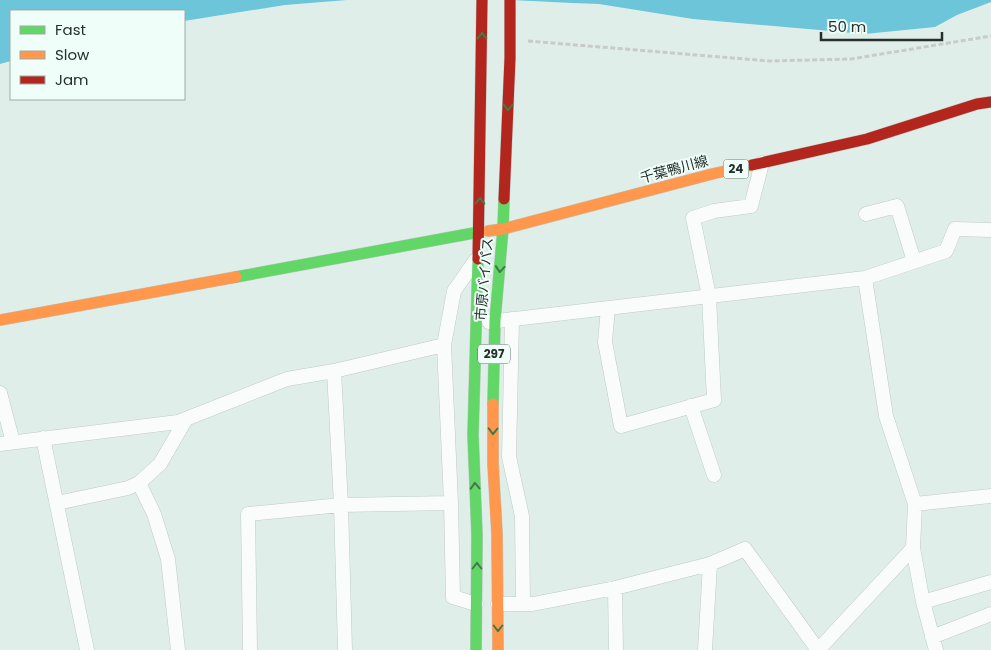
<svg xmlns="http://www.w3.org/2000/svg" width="991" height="650" font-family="Poppins,'Noto Sans JP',sans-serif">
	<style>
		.water { fill: #6dc5d9 }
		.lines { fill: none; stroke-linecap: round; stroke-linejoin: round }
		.street-casing { stroke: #bfcac6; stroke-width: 15 }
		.fast-casing { stroke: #bfcac6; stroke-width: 12 }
		.slow-casing { stroke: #bfcac6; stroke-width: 12 }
		.jam-casing { stroke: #bfcac6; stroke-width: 12 }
		.path { stroke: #c7ccc9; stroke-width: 3; stroke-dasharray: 5 2.5; stroke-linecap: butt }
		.street { stroke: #fafcfc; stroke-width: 14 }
		.fast { stroke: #63d668; stroke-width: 11 }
		.slow { stroke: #ff974d; stroke-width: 11 }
		.jam { stroke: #b3261e; stroke-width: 11 }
		.oneway { stroke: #417a46 }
		.labels { text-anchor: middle; stroke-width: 4; stroke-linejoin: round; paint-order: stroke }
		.shield { fill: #effef8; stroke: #626d68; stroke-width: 1 }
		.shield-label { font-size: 12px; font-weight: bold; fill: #252f2b }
		.street-label { font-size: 14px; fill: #252f2b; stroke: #effef8 }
	</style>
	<rect width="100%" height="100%" fill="#e0eee9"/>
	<path class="water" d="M 0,0 L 347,0 L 285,5 L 184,21 L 184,11 L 11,11 L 11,61 L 0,64 Z
		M 511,0 L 991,0 L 991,2 L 957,15 L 935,27 L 865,34 L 693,19 L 599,4 L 572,3 Z"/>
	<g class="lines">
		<g class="street-casing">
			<path id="street" d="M 866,214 L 897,206 L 914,261
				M 475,261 L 454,291 L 444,345 L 451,503 L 453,597 L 476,604
				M 865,278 L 886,416 L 915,504 L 913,548 L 923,602 L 936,650
				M 608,308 L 605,342 L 621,426 L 714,400 L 709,296 L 693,218 L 714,211 L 751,206 L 762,163
				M 512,319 L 509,457 L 522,516 L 523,604
				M 489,322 L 865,278 L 946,251 L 955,229 L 991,230
				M 334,371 L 341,505 L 345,650
				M 0,393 L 13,442
				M 691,406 L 714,475
				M 43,438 L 87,650
				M 0,444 L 178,422 L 287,379 L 334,371 L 444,345
				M 139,483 L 154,514 L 168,559 L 178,650
				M 57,503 L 128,488 L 139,483 L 160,464 L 186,419
				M 915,504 L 991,496
				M 615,588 L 616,650
				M 923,602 L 991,582
				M 498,604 L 533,604 L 615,588 L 710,564 L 745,549 L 818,650
				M 932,637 L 991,614
				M 250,650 L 248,514 L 341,505 L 451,503
				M 705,650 L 710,564
				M 818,650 L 913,548"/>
		</g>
		<g class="fast-casing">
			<path id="fast" d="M 236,277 L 479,232
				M 493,404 L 495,320 L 503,229 L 504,199
				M 476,650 L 477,535 L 473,435 L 478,259"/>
		</g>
		<g class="slow-casing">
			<path id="slow" d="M 488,231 L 503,229 L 712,174 L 752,165
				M 0,320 L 236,277
				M 493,404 L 493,464 L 497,534 L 498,650"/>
		</g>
		<g class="jam-casing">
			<path id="jam" d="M 752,165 L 867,139 L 977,104 L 991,102
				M 504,199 L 510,58 L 510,0
				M 478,259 L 482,0"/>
		</g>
		<path class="path" d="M 528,41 L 769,61 L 851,59 L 991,36"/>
		<use href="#street" class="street"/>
		<use href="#fast" class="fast"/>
		<use href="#slow" class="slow"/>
		<use href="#jam" class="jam"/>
	</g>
	<defs><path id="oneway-chevron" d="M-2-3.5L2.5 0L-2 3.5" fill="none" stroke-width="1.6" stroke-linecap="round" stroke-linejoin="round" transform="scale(1.25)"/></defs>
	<g class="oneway">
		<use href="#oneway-chevron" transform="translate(482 36) rotate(-89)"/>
		<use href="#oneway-chevron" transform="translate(508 107) rotate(92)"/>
		<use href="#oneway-chevron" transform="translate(480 201) rotate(-89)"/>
		<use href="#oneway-chevron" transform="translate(500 269) rotate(95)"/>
		<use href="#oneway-chevron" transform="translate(493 431) rotate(91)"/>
		<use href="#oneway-chevron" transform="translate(475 486) rotate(-92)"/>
		<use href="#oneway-chevron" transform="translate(477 566) rotate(-90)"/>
		<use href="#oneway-chevron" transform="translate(498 628) rotate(90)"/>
	</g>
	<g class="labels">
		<g class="shield">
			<rect x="723.5" y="159.5" width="25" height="19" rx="4"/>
			<rect x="478" y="344.5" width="32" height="19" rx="4"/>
		</g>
		<g class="shield-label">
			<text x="736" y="173">24</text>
			<text x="494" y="358">297</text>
		</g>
		<g class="street-label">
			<text transform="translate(674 169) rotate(-15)" y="5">千葉鴨川線</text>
			<text transform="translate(484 279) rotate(-85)" y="5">市原バイパス</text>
		</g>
	</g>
	<rect x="10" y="10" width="175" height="90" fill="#effef8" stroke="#9eaba6"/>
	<rect x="20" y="26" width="25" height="8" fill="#63d668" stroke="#9eaba6"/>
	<text x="55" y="35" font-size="15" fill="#252f2b">Fast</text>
	<rect x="20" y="51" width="25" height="8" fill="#ff974d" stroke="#9eaba6"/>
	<text x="55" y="60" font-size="15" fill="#252f2b">Slow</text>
	<rect x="20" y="76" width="25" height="8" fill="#b3261e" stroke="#9eaba6"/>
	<text x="55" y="85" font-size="15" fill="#252f2b">Jam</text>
	<path d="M821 32v8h121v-8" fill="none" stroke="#252f2b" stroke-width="2.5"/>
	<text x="828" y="32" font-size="15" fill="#252f2b" stroke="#effef8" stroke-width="4" paint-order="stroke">50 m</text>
</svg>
